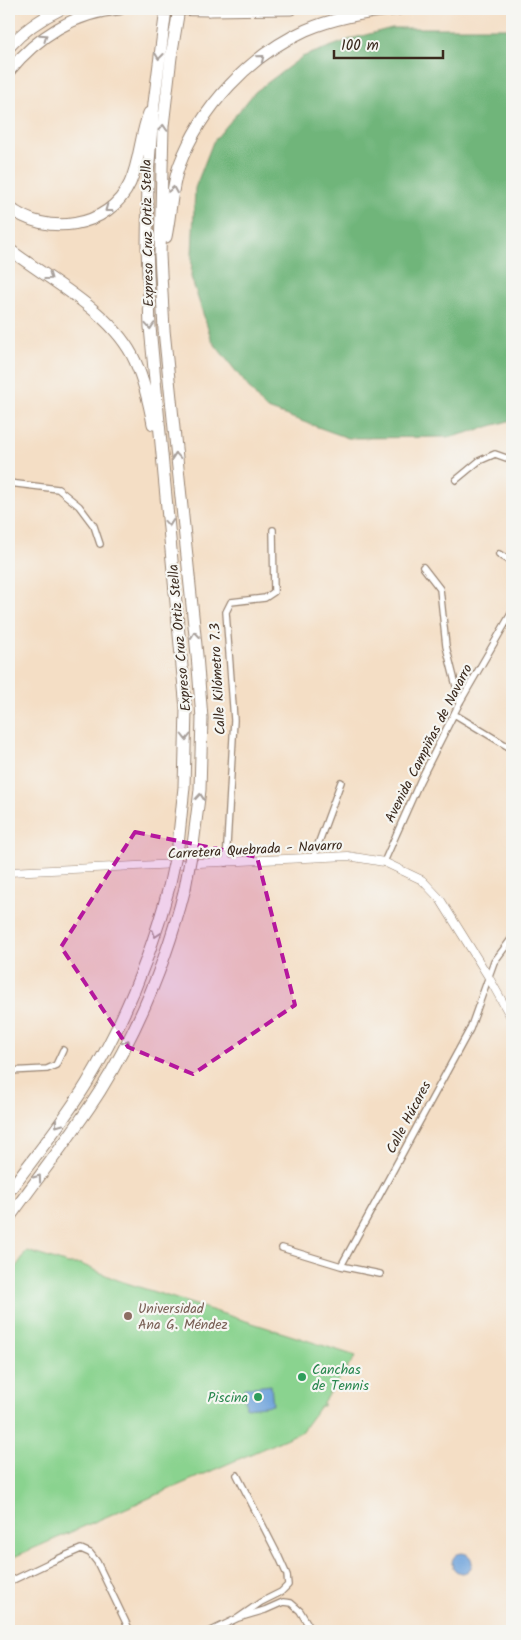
<svg xmlns="http://www.w3.org/2000/svg" width="521" height="1640" font-family="Kalam,sans-serif">
	<style>
		.green { fill: #8ad38f; stroke: #627e56 }
		.forest { fill: #6fb57a; stroke: #55704c }
		.water { fill: #6ea3db; stroke: #54667c }
		.lines { fill: none; stroke-linecap: round; stroke-linejoin: round }
		.minor-casing { stroke: #988472; stroke-width: 8 }
		.tertiary-casing { stroke: #988472; stroke-width: 9 }
		.motorway-casing { stroke: #988472; stroke-width: 13 }
		.minor { stroke: #fff; stroke-width: 5.5 }
		.tertiary { stroke: #fff; stroke-width: 8 }
		.motorway { stroke: #fff; stroke-width: 11 }
		.motorway-bridge-casing { stroke: #988472; stroke-width: 13; stroke-linecap: butt }
		.motorway-bridge { stroke: #fff; stroke-width: 11 }
		.oneway { stroke: #a79f9a }
		.marked { fill: #b5179e; fill-opacity: 0.2; stroke: #b5179e; stroke-width: 4; stroke-dasharray: 10 6; stroke-linejoin: round }
		.education-dot { fill: #8d6e63; stroke: #f6f6f2; stroke-width: 2 }
		.leisure-dot { fill: #2e9e5b; stroke: #f6f6f2; stroke-width: 2 }
		.labels { text-anchor: middle; stroke-width: 4.5; stroke-linejoin: round; paint-order: stroke }
		.street-label { font-size: 14px; fill: #3b2a1e; stroke: #f6f6f2 }
		.education-label { font-size: 14px; fill: #785e54; stroke: #f6f6f2; text-anchor: start }
		.leisure-label { font-size: 14px; fill: #27864d; stroke: #f6f6f2; text-anchor: start }
	</style>
	<rect width="100%" height="100%" fill="#f6f6f2"/>
	<filter id="ink" filterUnits="userSpaceOnUse"><feTurbulence type="fractalNoise" baseFrequency=".02" numOctaves="2"/><feDisplacementMap in="SourceGraphic" scale="10" xChannelSelector="R" yChannelSelector="G"/><feConvolveMatrix kernelMatrix="1 2 1 2 8 2 1 2 1" color-interpolation-filters="sRGB"/></filter>
	<filter id="wash" filterUnits="userSpaceOnUse"><feTurbulence type="fractalNoise" baseFrequency=".0096" numOctaves="4" result="noise"/><feDisplacementMap in="SourceGraphic" scale="20" xChannelSelector="R" yChannelSelector="G"/><feGaussianBlur stdDeviation="1.12" result="paint"/><feColorMatrix in="noise" values="0 0 0 0 0 0 0 0 0 0 0 0 0 0 0 0 0 1.4 0 .05"/><feComposite in="paint" operator="in"/></filter>
	<g filter="url(#wash)">
		<rect width="100%" height="100%" fill="#f4dec5"/>
		<path class="green" d="M 27,1251 L 68,1264 L 81,1264 L 117,1280 L 356,1356 L 323,1402 L 323,1406 L 320,1406 L 301,1432 L 9,1559 L 9,1277 Z"/>
		<path class="forest" d="M 392,28 L 512,28 L 512,420 L 452,437 L 348,438 L 265,408 L 212,341 L 191,277 L 195,188 L 213,142 L 255,92 L 302,57 L 354,38 Z"/>
		<path class="water" d="M 271,1385 L 273,1405 L 246,1408 L 244,1388 Z
			M452 1563a10 10 0 1 1 20 0a10 10 0 1 1-20 0Z"/>
	</g>
	<g filter="url(#ink)">
		<g class="lines">
			<g class="minor-casing">
				<path id="minor" d="M 456,480 L 479,461 L 495,454 L 512,460
					M 9,483 L 58,489 L 79,506 L 94,526 L 100,544
					M 499,554 L 512,562
					M 423,567 L 440,589 L 446,646 L 460,702
					M 454,714 L 512,749
					M 313,858 L 341,782
					M 384,862 L 420,781 L 460,702 L 512,612
					M 226,863 L 234,720 L 226,612 L 231,602 L 265,598 L 274,592 L 273,530
					M 9,1071 L 47,1069 L 56,1065 L 63,1050
					M 282,1248 L 341,1266 L 380,1274
					M 341,1266 L 470,1029 L 494,962 L 512,938
					M 237,1475 L 279,1557 L 287,1575 L 288,1585 L 281,1592 L 261,1602 L 238,1618
					M 9,1582 L 53,1561 L 81,1549 L 90,1553 L 97,1562 L 130,1631
					M 211,1631 L 238,1618 L 265,1610 L 283,1602 L 291,1603 L 300,1611 L 312,1631"/>
			</g>
			<g class="tertiary-casing">
				<path id="tertiary" d="M 9,872 L 348,856 L 384,862 L 422,880 L 440,899 L 488,976 L 512,1019"/>
			</g>
			<g class="motorway-casing">
				<path id="motorway" d="M 166,9 L 154,103 L 148,174 L 147,246 L 150,327 L 186,709 L 184,787 L 178,845
					M 179,9 L 171,57 L 163,126 L 160,255 L 164,330 L 197,655 L 202,718 L 200,790 L 193,845
					M 209,10 L 291,9
					M 9,47 C 23,31 42,18 61,9
					M 9,71 C 37,37 75,12 120,9
					M 9,207 C 45,237 109,229 130,183 C 140,161 140,136 149,113
					M 166,237 C 171,213 171,189 179,166 C 201,107 250,55 306,30 C 336,17 367,12 399,9
					M 9,249 C 50,281 113,312 135,361 C 144,381 149,402 153,424
					M 9,1191 C 35,1156 64,1121 87,1083 C 124,1022 151,956 169,887
					M 9,1218 C 39,1176 72,1135 100,1091 C 139,1028 167,960 185,888"/>
			</g>
			<use href="#minor" class="minor"/>
			<use href="#tertiary" class="tertiary"/>
			<use href="#motorway" class="motorway"/>
			<g class="motorway-bridge-casing">
				<path id="motorway-bridge" d="M 160,9 L 209,10
					M 169,887 L 178,845
					M 185,888 L 193,845"/>
			</g>
			<use href="#motorway-bridge" class="motorway-bridge"/>
		</g>
		<defs><path id="oneway-chevron" d="M-2-3.5L2.5 0L-2 3.5" fill="none" stroke-width="1.6" stroke-linecap="round" stroke-linejoin="round" transform="scale(1.25)"/></defs>
		<g class="oneway">
			<use href="#oneway-chevron" transform="translate(44 37) rotate(-35)"/>
			<use href="#oneway-chevron" transform="translate(159 56) rotate(97)"/>
			<use href="#oneway-chevron" transform="translate(261 58) rotate(-39)"/>
			<use href="#oneway-chevron" transform="translate(163 128) rotate(-86)"/>
			<use href="#oneway-chevron" transform="translate(173 190) rotate(-80)"/>
			<use href="#oneway-chevron" transform="translate(108 209) rotate(143)"/>
			<use href="#oneway-chevron" transform="translate(49 277) rotate(36)"/>
			<use href="#oneway-chevron" transform="translate(150 326) rotate(86)"/>
			<use href="#oneway-chevron" transform="translate(176 456) rotate(-95)"/>
			<use href="#oneway-chevron" transform="translate(169 523) rotate(85)"/>
			<use href="#oneway-chevron" transform="translate(195 635) rotate(-96)"/>
			<use href="#oneway-chevron" transform="translate(186 737) rotate(90)"/>
			<use href="#oneway-chevron" transform="translate(200 797) rotate(-85)"/>
			<use href="#oneway-chevron" transform="translate(156 934) rotate(108)"/>
			<use href="#oneway-chevron" transform="translate(127 1043) rotate(-63)"/>
			<use href="#oneway-chevron" transform="translate(58 1124) rotate(126)"/>
			<use href="#oneway-chevron" transform="translate(38 1178) rotate(-54)"/>
		</g>
	</g>
	<path class="marked" d="M 135,832 L 257,857 L 295,1005 L 193,1074 L 128,1047 L 61,947 Z"/>
	<circle class="education-dot" cx="128" cy="1316" r="5"/>
	<g class="leisure-dot">
		<circle cx="302" cy="1377" r="5"/>
		<circle cx="258" cy="1397" r="5"/>
	</g>
	<g class="labels">
		<g class="street-label">
			<text transform="translate(147 233) rotate(-91)" y="5">Expreso Cruz Ortiz Stella</text>
			<text transform="translate(179 638) rotate(-95)" y="5">Expreso Cruz Ortiz Stella</text>
			<text transform="translate(217 679) rotate(-93)" y="5">Calle Kilómetro 7.3</text>
			<text transform="translate(428 743) rotate(-63)" y="5">Avenida Campiñas de Navarro</text>
			<text transform="translate(255 849) rotate(-3)" y="5">Carretera Quebrada - Navarro</text>
			<text transform="translate(408 1117) rotate(-62)" y="5">Calle Húcares</text>
		</g>
		<g class="education-label">
			<text x="138" y="1313">Universidad<tspan x="138" dy="16">Ana G. Méndez</tspan></text>
		</g>
		<g class="leisure-label">
			<text x="312" y="1374">Canchas<tspan x="312" dy="16">de Tennis</tspan></text>
			<text x="248" y="1402" text-anchor="end">Piscina</text>
		</g>
	</g>
	<rect width="521" height="1640" fill="none" stroke="#f6f6f2" stroke-width="30"/>
	<path d="M334 50v8h109v-8" fill="none" stroke="#3b2a1e" stroke-width="2.5"/>
	<text x="341" y="50" font-size="15" fill="#3b2a1e" stroke="#f6f6f2" stroke-width="4" paint-order="stroke">100 m</text>
</svg>
